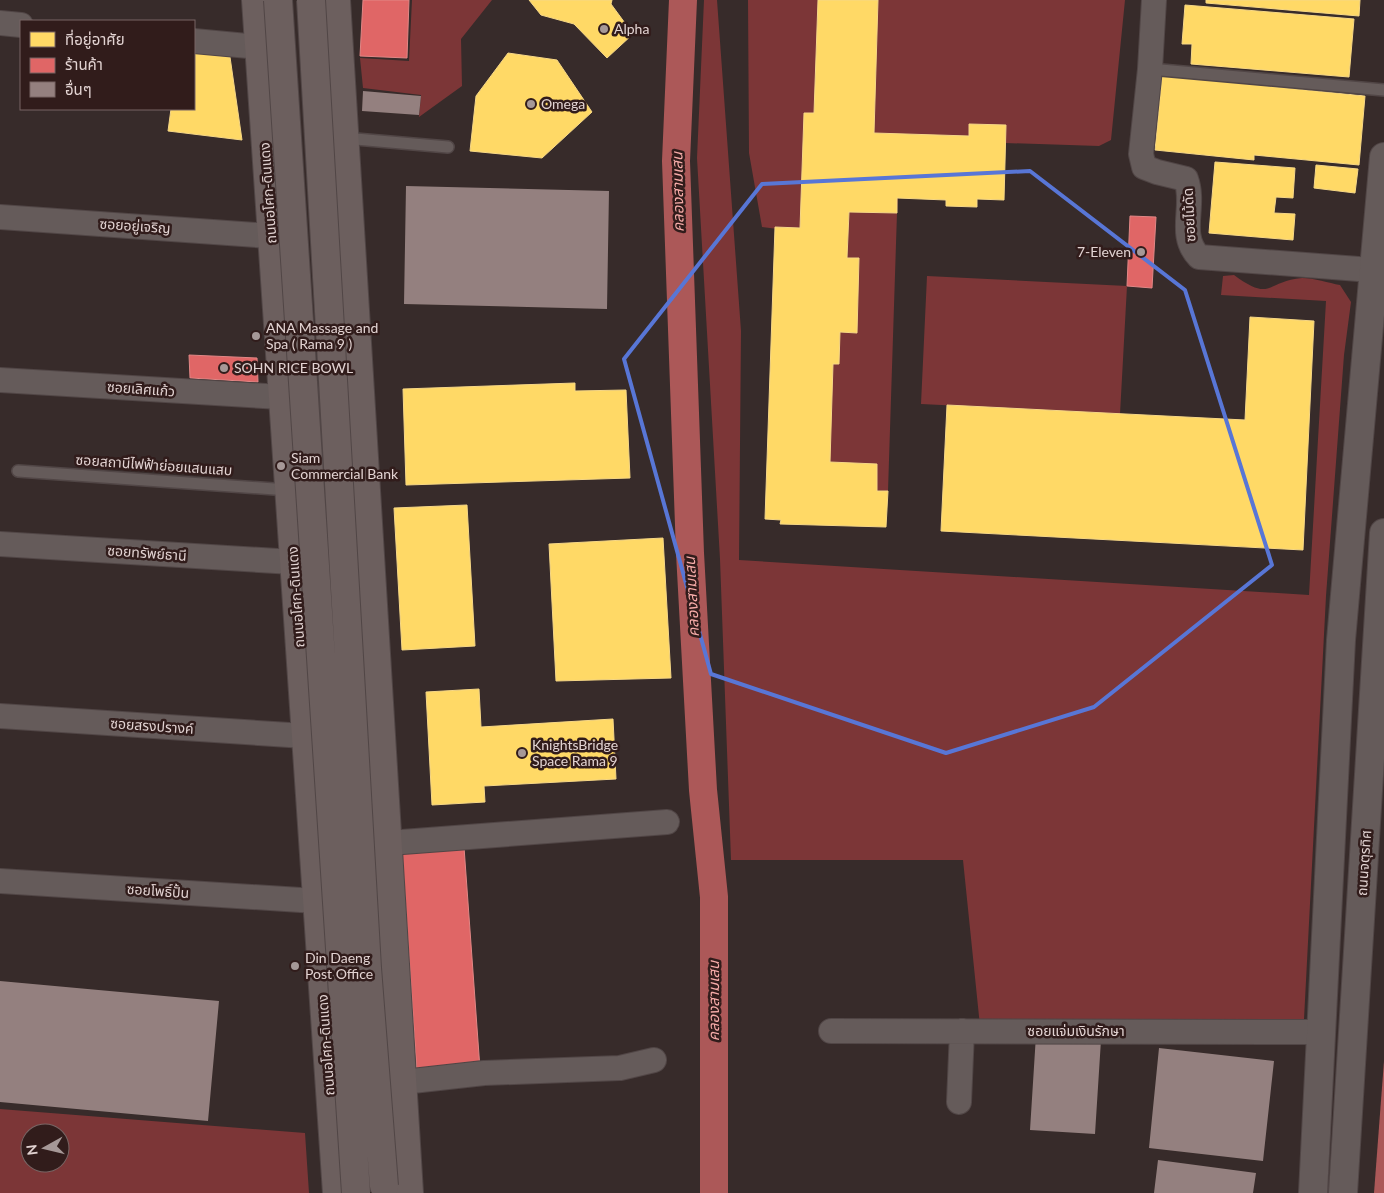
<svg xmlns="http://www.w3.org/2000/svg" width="1384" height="1193" font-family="Lato,'Noto Sans Thai',sans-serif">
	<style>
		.green { fill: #7c3637; fill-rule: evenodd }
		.water { fill: #ac5858 }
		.homes { fill: #ffd966; stroke: #f6d786 }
		.shops { fill: #e06666; stroke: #e18786 }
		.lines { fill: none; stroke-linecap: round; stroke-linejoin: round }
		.canal { stroke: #ac5858; stroke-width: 28 }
		.building { fill: #94807f }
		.service-casing { stroke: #514646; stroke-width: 14 }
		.minor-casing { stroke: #514646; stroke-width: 26 }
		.secondary-casing { stroke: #514646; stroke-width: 30 }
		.primary-casing { stroke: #514646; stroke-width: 30 }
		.service { stroke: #655b5a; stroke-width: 11 }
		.minor { stroke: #655b5a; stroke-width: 24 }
		.secondary { stroke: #655b5a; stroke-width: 28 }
		.primary { stroke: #6c5f5e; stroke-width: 28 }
		.primary-bridge-casing { stroke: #514646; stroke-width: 30; stroke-linecap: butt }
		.primary-bridge { stroke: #6c5f5e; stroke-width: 28 }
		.marked { fill: none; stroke: #5876d6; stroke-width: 4; stroke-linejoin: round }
		.poi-dot { fill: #a69897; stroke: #311c1b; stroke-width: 2 }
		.labels { text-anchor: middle; stroke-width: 5; stroke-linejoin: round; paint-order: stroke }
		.poi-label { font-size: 14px; fill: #e2d3d2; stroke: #311c1b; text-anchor: start }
		.street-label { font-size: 14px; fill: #e2d3d2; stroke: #311c1b }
		.water-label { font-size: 15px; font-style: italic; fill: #f7aca9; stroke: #311c1b }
	</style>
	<rect width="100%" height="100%" fill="#372b2a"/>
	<path class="green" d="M 412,0 L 492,0 L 461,39 L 462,86 L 419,117 L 421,95 L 363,88 L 360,58 L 409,61 Z
		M 704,0 L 717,0 L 741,331 L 739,560 L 1309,595 L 1326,301 L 1221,295 L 1223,276 L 1234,275 C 1272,303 1266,281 1302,278 C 1314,278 1329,283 1340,285 L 1351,302 L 1344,355 L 1326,596 L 1304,1019 L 980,1026 L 963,860 L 731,860 L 720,559 L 697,158 Z
		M 748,0 L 830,0 L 817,234 L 762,227 L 749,153 Z
		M 878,0 L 1125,0 L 1111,140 L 1099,146 L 1005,143 L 902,134 L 897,213 L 888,491 L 821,489 L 819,366 L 847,258 L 849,212 Z
		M 927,276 L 1127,286 L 1120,414 L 921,404 Z
		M 0,1109 L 305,1133 L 309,1193 L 0,1193 ZM 30,1133 L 60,1133 L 60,1163 L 30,1163 Z"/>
	<path class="water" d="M 1384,1061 L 1384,1193 L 1374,1193 Z"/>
	<path class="homes" d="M 529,0 L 612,0 L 611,4 L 633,34 L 607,58 L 574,24 L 541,15 Z
		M 818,0 L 878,0 L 874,133 L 969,136 L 969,124 L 1006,125 L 1004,200 L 977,199 L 977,207 L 946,206 L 946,200 L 897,198 L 897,213 L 849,212 L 847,258 L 859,258 L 857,333 L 840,332 L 839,364 L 833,364 L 830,462 L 877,464 L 877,491 L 888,491 L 886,527 L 780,524 L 781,520 L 765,519 L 775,227 L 800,228 L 804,113 L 814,113 Z
		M 1206,0 L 1360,0 L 1359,16 L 1206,3 Z
		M 1185,5 L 1354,19 L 1349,77 L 1191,64 L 1192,44 L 1182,44 Z
		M 194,53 L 230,57 L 242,140 L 168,131 L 171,109 L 194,109 Z
		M 508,53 L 557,60 L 592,112 L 542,158 L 470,151 L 476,96 Z
		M 1162,75 L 1365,96 L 1359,165 L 1254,155 L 1254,160 L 1155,150 Z
		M 1215,162 L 1295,168 L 1293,198 L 1276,197 L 1274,213 L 1295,214 L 1293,240 L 1209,233 Z
		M 1316,165 L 1358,169 L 1355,193 L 1314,188 Z
		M 1250,317 L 1314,321 L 1303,550 L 941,531 L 947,405 L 1245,420 Z
		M 575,383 L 575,391 L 626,390 L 630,478 L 406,485 L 403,389 Z
		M 467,505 L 475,646 L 402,650 L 394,508 Z
		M 663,538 L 671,678 L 556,681 L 549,544 Z
		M 479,689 L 481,727 L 613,719 L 616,779 L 484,786 L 485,802 L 432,805 L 426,692 Z"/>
	<path class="shops" d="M 363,0 L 409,0 L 407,58 L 360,56 Z
		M 1130,216 L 1156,217 L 1152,288 L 1127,286 Z
		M 189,355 L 257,358 L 258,382 L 190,378 Z
		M 464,847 L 480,1069 L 417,1074 L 402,852 Z"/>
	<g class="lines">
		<path class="canal" d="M 683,0 L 676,161 L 690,553 L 703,790 L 714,897 L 714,1193"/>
	</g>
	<path class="building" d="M 363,91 L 421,96 L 419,115 L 362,111 Z
		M 406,186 L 609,191 L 607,309 L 404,304 Z
		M 0,981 L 219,1001 L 208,1121 L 0,1102 Z
		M 1036,1035 L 1101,1040 L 1095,1134 L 1030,1130 Z
		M 1159,1048 L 1274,1061 L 1263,1161 L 1149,1148 Z
		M 1158,1160 L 1256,1173 L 1253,1193 L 1154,1193 Z"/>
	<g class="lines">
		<g class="service-casing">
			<path id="service" d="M 1150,69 L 1384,90
				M 344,138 L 448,147
				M 18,471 L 288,490"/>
		</g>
		<g class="minor-casing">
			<path id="minor" d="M 1154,0 L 1150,69 L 1141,154 L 1144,167 L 1157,172 L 1186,179 C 1196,207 1177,234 1199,257 L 1372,270
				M 0,23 L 21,25
				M 194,41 L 259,47
				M 0,217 L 270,236
				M 0,380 L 281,397
				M 0,544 L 293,562
				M 0,716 L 305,736
				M 389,843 L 667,822
				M 0,881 L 316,901
				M 831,1031 L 1321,1032
				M 403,1082 L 484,1073 L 620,1068 L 654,1060
				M 959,1102 L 962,1031"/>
		</g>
		<g class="secondary-casing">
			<path id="secondary" d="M 1313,1193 L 1341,640 L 1384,157
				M 1343,1193 L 1384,533"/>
		</g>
		<g class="primary-casing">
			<path id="primary" d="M 256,0 L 337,1193
				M 336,0 L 409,1193"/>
		</g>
		<use href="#service" class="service"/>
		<use href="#minor" class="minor"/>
		<use href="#secondary" class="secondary"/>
		<use href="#primary" class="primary"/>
		<g class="primary-bridge-casing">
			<path id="primary-bridge" d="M 278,0 L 356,1193
				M 311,0 L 367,968 L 384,1186"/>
		</g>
		<use href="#primary-bridge" class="primary-bridge"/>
	</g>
	<path class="marked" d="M 1030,171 L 1185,290 L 1272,565 L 1094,707 L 946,753 L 711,674 L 624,359 L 762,184 Z"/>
	<g class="poi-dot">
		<circle cx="604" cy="29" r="5"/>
		<circle cx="531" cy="104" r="5"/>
		<circle cx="1141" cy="252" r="5"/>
		<circle cx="256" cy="336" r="5"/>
		<circle cx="224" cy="368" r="5"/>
		<circle cx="281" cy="466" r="5"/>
		<circle cx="522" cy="753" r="5"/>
		<circle cx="295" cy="966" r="5"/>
	</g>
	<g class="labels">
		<g class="poi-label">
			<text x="614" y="34">Alpha</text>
			<text x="541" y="109">Omega</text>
			<text x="1131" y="257" text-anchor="end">7-Eleven</text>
			<text x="266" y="333">ANA Massage and<tspan x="266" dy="16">Spa ( Rama 9 )</tspan></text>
			<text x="234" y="373">SOHN RICE BOWL</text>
			<text x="291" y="463">Siam<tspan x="291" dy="16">Commercial Bank</tspan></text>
			<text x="532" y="750">KnightsBridge<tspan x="532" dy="16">Space Rama 9</tspan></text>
			<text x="305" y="963">Din Daeng<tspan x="305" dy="16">Post Office</tspan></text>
		</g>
		<g class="street-label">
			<text transform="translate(268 193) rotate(-94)" y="5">ถนนอโศก-ดินแดง</text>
			<text transform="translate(1189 215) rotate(-93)" y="5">ซอยไม้ดัด</text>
			<text transform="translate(135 226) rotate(4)" y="5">ซอยอยู่เจริญ</text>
			<text transform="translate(141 389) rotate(4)" y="5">ซอยเลิศแก้ว</text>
			<text transform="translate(154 465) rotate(4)" y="5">ซอยสถานีไฟฟ้าย่อยแสนแสบ</text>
			<text transform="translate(147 553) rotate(4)" y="5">ซอยทรัพย์ธานี</text>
			<text transform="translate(296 597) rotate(-94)" y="5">ถนนอโศก-ดินแดง</text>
			<text transform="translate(152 726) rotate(4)" y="5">ซอยสรงปรางค์</text>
			<text transform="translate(1364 863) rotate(-86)" y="5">ถนนจตุรทิศ</text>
			<text transform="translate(158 891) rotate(4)" y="5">ซอยโพธิ์ปั้น</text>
			<text x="1076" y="1036">ซอยแจ่มเงินรักษา</text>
			<text transform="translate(326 1045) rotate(-94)" y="5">ถนนอโศก-ดินแดง</text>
		</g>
		<g class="water-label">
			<text transform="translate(678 192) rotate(-91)" y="5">คลองสามเสน</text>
			<text transform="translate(692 597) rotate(-93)" y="5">คลองสามเสน</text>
			<text transform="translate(714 1001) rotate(-90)" y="5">คลองสามเสน</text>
		</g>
	</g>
	<rect x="20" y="20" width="175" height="90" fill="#311c1b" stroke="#786564"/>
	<rect x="30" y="32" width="25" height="15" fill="#ffd966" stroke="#786564"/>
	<text x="65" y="45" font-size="15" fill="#e2d3d2">ที่อยู่อาศัย</text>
	<rect x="30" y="58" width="25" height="15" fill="#e06666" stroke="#786564"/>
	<text x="65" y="70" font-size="15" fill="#e2d3d2">ร้านค้า</text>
	<rect x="30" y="82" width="25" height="15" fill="#94807f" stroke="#786564"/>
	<text x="65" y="95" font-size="15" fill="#e2d3d2">อื่นๆ</text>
	<g transform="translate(45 1148) rotate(262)"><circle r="24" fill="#311c1b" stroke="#786564"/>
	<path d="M0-4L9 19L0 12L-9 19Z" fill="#a69897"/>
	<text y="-8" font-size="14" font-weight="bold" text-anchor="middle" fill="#e2d3d2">N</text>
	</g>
</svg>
